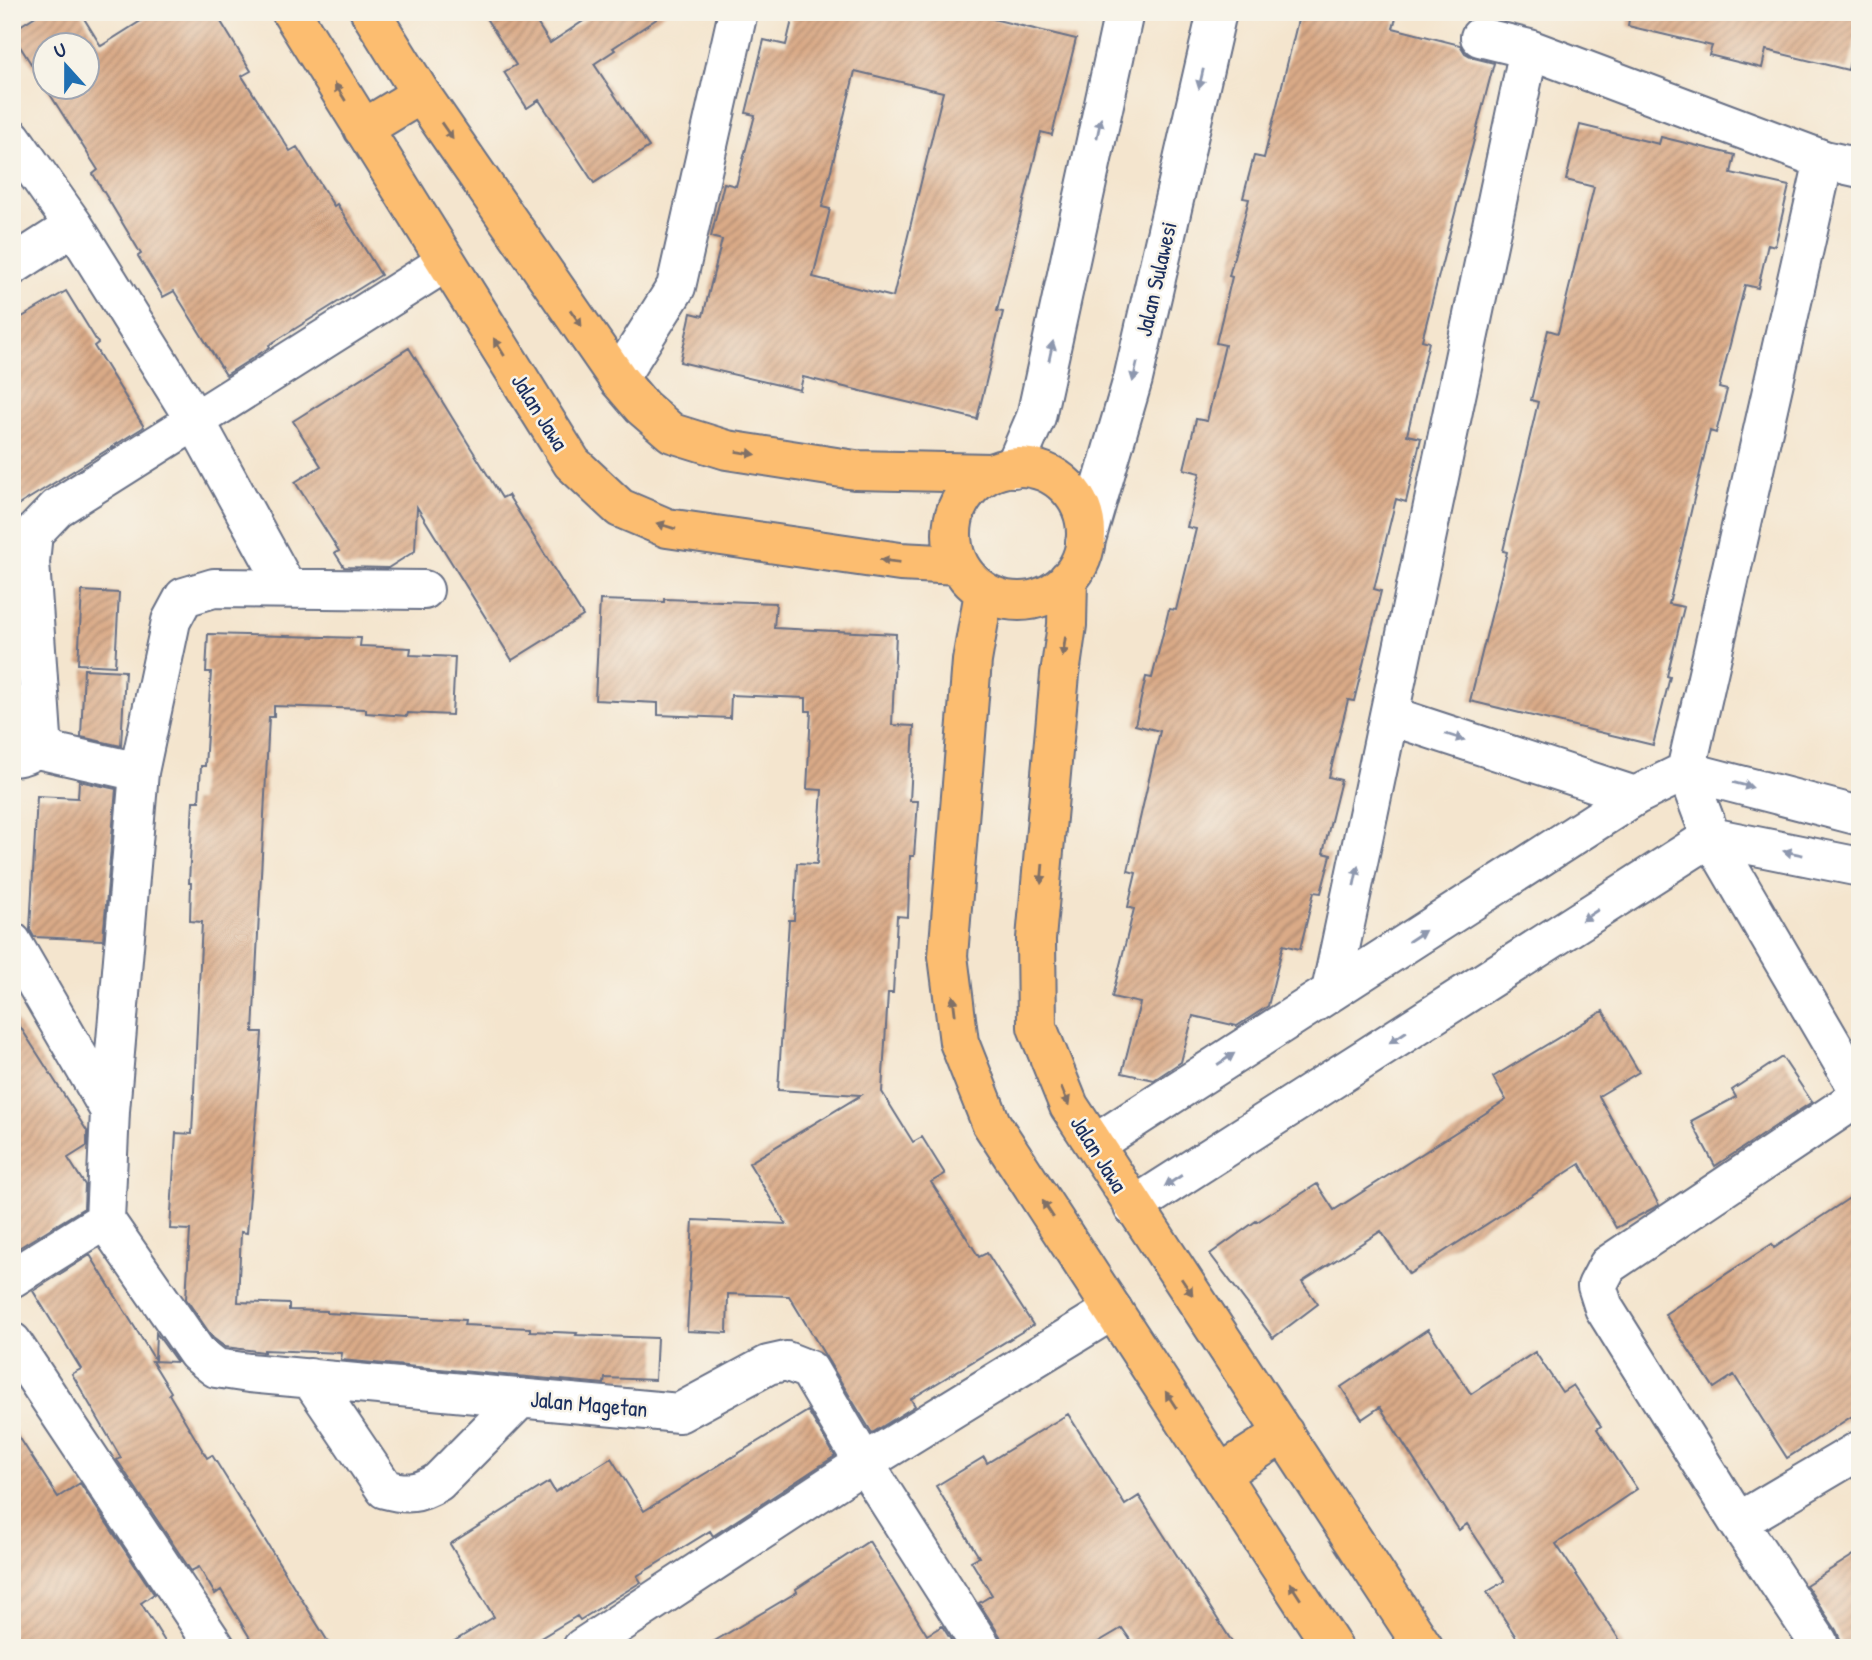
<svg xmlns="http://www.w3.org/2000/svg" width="1872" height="1660" font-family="'Patrick Hand',sans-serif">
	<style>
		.building { fill: url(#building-hatch); fill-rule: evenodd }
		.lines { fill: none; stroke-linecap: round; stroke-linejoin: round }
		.minor-casing { stroke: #676f85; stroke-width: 42 }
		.major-casing { stroke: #676f85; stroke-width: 42 }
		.minor { stroke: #fff; stroke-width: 38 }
		.major { stroke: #fcbd6f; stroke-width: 38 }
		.oneway { fill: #8d97ae }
		.oneway2 { fill: #806f66 }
		.labels { text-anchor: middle; stroke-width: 5; stroke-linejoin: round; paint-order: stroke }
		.street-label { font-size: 23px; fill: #1b2f5e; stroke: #f7f3e8 }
	</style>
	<defs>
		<pattern id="building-hatch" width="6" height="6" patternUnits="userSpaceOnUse" patternTransform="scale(1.75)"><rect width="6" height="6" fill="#daaa87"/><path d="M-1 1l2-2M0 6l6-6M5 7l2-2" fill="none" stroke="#b08b72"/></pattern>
	</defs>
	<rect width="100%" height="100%" fill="#f7f3e8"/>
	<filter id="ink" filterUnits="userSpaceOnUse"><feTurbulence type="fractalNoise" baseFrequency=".0143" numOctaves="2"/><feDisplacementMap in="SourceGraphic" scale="14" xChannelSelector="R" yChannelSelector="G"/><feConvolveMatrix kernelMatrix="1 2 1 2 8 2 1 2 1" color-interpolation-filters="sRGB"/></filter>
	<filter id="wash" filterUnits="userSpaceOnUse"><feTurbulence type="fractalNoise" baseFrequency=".00686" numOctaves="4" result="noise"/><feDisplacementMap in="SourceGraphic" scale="28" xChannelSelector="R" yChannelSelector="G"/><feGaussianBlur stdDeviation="1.57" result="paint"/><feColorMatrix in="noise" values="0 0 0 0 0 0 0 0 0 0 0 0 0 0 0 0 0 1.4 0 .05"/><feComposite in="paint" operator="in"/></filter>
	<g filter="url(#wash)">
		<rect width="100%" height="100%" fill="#f4e5ce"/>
		<g id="blocks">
			<path class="building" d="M 42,12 L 80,12 L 101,46 L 155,12 L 215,12 L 251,71 L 242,76 L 290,151 L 297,147 L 334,206 L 337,204 L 381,275 L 269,345 L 270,347 L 226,375 L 174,291 L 163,297 L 138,256 L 141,254 L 93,174 L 98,170 L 46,88 L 88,88 L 88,46 L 46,46 L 46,87 L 12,34 L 12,31 Z
				M 482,12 L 530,12 L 550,43 L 597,12 L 667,12 L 613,48 L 615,50 L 594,64 L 649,147 L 594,183 L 539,100 L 527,108 L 504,72 L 516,65 Z
				M 794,12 L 964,12 L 1076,39 L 1052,135 L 1041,132 L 997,311 L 1003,312 L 977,419 L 803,377 L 800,390 L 680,362 L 691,313 L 703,316 L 722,240 L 711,237 L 724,183 L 736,186 L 755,115 L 746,113 L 764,40 L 786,45 ZM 855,71 L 943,92 L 893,297 L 813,277 L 830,209 L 822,207 Z
				M 1300,12 L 1398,12 L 1393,28 L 1460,45 L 1465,53 L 1474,58 L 1494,63 L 1422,340 L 1429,342 L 1407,435 L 1421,438 L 1406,502 L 1396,499 L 1374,589 L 1381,591 L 1354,701 L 1348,700 L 1329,777 L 1341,780 L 1323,853 L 1331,855 L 1321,893 L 1314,892 L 1300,949 L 1283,945 L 1268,1006 L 1237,1026 L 1193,1016 L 1181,1062 L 1154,1080 L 1122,1073 L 1140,1003 L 1112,997 L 1134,909 L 1128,907 L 1136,873 L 1128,871 L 1160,731 L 1135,725 L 1146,677 L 1152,678 L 1169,609 L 1176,610 L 1196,529 L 1187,527 L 1200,473 L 1184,469 L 1196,419 L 1207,421 L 1225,345 L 1216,343 L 1232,277 L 1229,276 L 1249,199 L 1243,198 L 1254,156 L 1264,158 Z
				M 1630,12 L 1860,12 L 1860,20 L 1848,70 L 1766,50 L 1762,68 L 1709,55 L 1712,46 L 1628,26 Z
				M 1580,125 L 1659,144 L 1661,137 L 1735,155 L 1731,173 L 1789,186 L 1775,246 L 1768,244 L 1758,288 L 1745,285 L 1719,388 L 1727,390 L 1716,433 L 1710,431 L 1669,604 L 1684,607 L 1667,676 L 1670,677 L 1653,745 L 1470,701 L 1507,552 L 1503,551 L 1538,402 L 1531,400 L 1548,330 L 1558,333 L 1594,187 L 1566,180 Z
				M 66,291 L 98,343 L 94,346 L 144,427 L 12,509 L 12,323 Z
				M 409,348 L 502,498 L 508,495 L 583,616 L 512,660 L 417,507 L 415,551 L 388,568 L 344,567 L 335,553 L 339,551 L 295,482 L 321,466 L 293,421 Z
				M 82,591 L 119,593 L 115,666 L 78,664 Z
				M 664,599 L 776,603 L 774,628 L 896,634 L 892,725 L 914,726 L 910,801 L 918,801 L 914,856 L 910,856 L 908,917 L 897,916 L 893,993 L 888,993 L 882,1092 L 913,1142 L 922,1137 L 945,1174 L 931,1182 L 979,1257 L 987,1253 L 1033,1325 L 911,1399 L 915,1406 L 872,1433 L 789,1296 L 728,1294 L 727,1333 L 687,1331 L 693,1220 L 786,1224 L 749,1163 L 861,1095 L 778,1090 L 789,920 L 794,920 L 797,863 L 817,864 L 822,790 L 807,789 L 811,711 L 806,711 L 806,698 L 731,695 L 730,718 L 658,715 L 658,703 L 595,700 L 600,600 L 664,602 Z
				M 208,634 L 361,638 L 360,646 L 411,648 L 410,655 L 455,657 L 452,715 L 408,713 L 407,716 L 366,713 L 366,709 L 274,706 L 274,717 L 269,717 L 253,1032 L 262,1032 L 260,1064 L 247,1233 L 241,1232 L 238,1302 L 289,1304 L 289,1310 L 327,1311 L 327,1313 L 465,1320 L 464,1325 L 530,1328 L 530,1331 L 577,1333 L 576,1335 L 657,1338 L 655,1380 L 605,1378 L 604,1384 L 341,1360 L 342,1353 L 264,1350 L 264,1352 L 225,1347 L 213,1338 L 186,1299 L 190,1230 L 170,1229 L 176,1133 L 192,1134 L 202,922 L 190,921 L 191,883 L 189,883 L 193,801 L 199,801 L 201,766 L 205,766 L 211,672 L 206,672 Z
				M 84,669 L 125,671 L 121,746 L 81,737 Z
				M 79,781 L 116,789 L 103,940 L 34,937 L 30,930 L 37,796 L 78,798 Z
				M 1603,1011 L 1639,1072 L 1599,1096 L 1659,1205 L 1616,1228 L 1580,1164 L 1409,1274 L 1381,1231 L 1302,1282 L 1318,1304 L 1273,1338 L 1210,1254 L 1256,1221 L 1257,1222 L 1317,1184 L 1334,1210 L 1506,1100 L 1493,1077 Z
				M 12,1014 L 87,1131 L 87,1146 L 68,1158 L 85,1185 L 84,1208 L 12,1252 Z
				M 1782,1057 L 1812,1102 L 1715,1166 L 1691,1121 L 1736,1097 L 1732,1090 Z
				M 1860,1191 L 1860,1411 L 1787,1458 L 1734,1375 L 1714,1388 L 1665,1314 L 1772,1244 L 1774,1248 Z
				M 90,1255 L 155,1360 L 156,1333 L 177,1362 L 152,1361 L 171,1392 L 169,1394 L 207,1458 L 212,1455 L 332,1648 L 256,1648 L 221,1590 L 215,1594 L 199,1567 L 191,1571 L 117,1460 L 121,1458 L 72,1374 L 81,1369 L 33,1291 Z
				M 1428,1329 L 1471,1394 L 1535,1352 L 1562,1392 L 1573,1385 L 1601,1426 L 1597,1429 L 1637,1489 L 1556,1544 L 1625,1648 L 1523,1648 L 1487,1592 L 1505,1581 L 1467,1524 L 1459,1530 L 1380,1407 L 1362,1419 L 1341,1387 Z
				M 808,1411 L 835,1456 L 713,1536 L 710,1531 L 637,1576 L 641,1582 L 580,1620 L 577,1616 L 524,1648 L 443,1648 L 494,1617 L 450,1544 L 549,1482 L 555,1492 L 611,1458 L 644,1511 Z
				M 1068,1414 L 1125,1505 L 1139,1496 L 1236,1648 L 1136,1648 L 1122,1628 L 1088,1648 L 1004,1648 L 1000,1636 L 979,1603 L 992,1595 L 971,1561 L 979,1557 L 936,1486 L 984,1457 L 987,1463 Z
				M 12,1426 L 58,1497 L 80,1483 L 154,1594 L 141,1603 L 169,1648 L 12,1648 Z
				M 869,1541 L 927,1635 L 942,1626 L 956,1648 L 703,1648 L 797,1592 L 796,1589 Z
				M 1860,1551 L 1860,1648 L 1844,1648 L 1836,1630 L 1806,1585 Z"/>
		</g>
	</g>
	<g filter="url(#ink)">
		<use href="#blocks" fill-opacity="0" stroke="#676f85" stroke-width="2"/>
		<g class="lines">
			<g class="minor-casing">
				<path id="minor" d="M 1480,37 L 1529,49 L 1824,160 L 1860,168
					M 12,138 L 74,226 L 12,266
					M 1824,160 L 1686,771 L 1711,837 L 1860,1092
					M 74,226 L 196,422 L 287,588
					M 618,379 L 676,287 L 738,12
					M 1014,468 L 1036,417 L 1124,12
					M 1085,543 L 1133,379 L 1217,12
					M 1391,716 L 1635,796
					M 37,749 L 139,772
					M 12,757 C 27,756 36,751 42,737 L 30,562 L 33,533 L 57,508 L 446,262
					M 12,942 L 110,1111
					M 1331,991 L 1529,49
					M 1095,1144 L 1635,796 L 1686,771 L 1860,816
					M 1133,1207 L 1711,837 L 1860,867
					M 105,1220 L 197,1353 L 216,1368 L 249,1373 L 679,1413 L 768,1365 L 786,1361 L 809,1370 L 864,1463 L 982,1648
					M 105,1220 L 110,1111 L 139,772 L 171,621 L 184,597 L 214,588 L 424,590
					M 12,1278 L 105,1220
					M 12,1342 L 216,1648
					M 310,1378 L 385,1489 C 407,1495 418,1494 438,1482 L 521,1398
					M 1738,1522 L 1860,1450
					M 1818,1642 L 1738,1522 L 1604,1308 L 1597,1286 L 1608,1265 L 1860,1096
					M 582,1648 L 864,1463 L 1113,1310"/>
			</g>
			<g class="major-casing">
				<path id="major" d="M 291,12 L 572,463 L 620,508 L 667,528 L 900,562 L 959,565
					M 370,12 L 421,94 L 618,379 L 642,407 L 672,433 L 727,450 L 855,470 L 991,473
					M 363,129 L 421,94
					M952 534a67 67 0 1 1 134 0a67 67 0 1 1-134 0Z
					M 1068,579 L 1067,625 L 1060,674 L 1036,939 L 1037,1027 L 1069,1106 L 1424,1648
					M 984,592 L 972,661 L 948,956 L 959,1042 L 991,1123 L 1333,1648
					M 1220,1474 L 1284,1433"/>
			</g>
			<use href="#minor" class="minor"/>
			<use href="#major" class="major"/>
		</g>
		<defs><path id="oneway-solid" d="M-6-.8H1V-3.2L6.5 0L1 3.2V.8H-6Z" transform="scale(1.75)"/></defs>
		<g class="oneway">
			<use href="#oneway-solid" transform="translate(1201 79) rotate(103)"/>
			<use href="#oneway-solid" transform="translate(1099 128) rotate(-78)"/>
			<use href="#oneway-solid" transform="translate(1051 351) rotate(-78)"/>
			<use href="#oneway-solid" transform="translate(1135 372) rotate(103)"/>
			<use href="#oneway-solid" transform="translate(1455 737) rotate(18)"/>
			<use href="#oneway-solid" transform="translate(1743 785) rotate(15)"/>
			<use href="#oneway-solid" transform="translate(1793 853) rotate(-169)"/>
			<use href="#oneway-solid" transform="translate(1356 876) rotate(-78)"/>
			<use href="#oneway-solid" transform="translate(1590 915) rotate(147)"/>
			<use href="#oneway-solid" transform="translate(1417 936) rotate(-33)"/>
			<use href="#oneway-solid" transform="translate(1398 1037) rotate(147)"/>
			<use href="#oneway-solid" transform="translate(1226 1059) rotate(-33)"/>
			<use href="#oneway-solid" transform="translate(1173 1181) rotate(147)"/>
		</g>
		<g class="oneway2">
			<use href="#oneway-solid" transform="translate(340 92) rotate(-122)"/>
			<use href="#oneway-solid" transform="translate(447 131) rotate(55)"/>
			<use href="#oneway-solid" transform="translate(576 318) rotate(55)"/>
			<use href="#oneway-solid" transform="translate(499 347) rotate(-122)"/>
			<use href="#oneway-solid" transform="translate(746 453) rotate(9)"/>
			<use href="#oneway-solid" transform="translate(666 526) rotate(-163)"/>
			<use href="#oneway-solid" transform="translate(890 561) rotate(-173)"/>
			<use href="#oneway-solid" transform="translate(1064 647) rotate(98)"/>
			<use href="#oneway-solid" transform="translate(1042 874) rotate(95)"/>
			<use href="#oneway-solid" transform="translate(954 1005) rotate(-97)"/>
			<use href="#oneway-solid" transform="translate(1065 1096) rotate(68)"/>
			<use href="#oneway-solid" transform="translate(1048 1209) rotate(-123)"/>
			<use href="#oneway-solid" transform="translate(1187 1287) rotate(56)"/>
			<use href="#oneway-solid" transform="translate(1171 1400) rotate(-123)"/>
			<use href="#oneway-solid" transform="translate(1295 1591) rotate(-123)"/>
		</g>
	</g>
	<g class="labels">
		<g class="street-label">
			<text transform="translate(1156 279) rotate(-77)" y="8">Jalan Sulawesi</text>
			<text transform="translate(540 412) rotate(58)" y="8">Jalan Jawa</text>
			<text transform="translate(1099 1154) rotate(58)" y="8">Jalan Jawa</text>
			<text transform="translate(589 1404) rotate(5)" y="8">Jalan Magetan</text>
		</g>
	</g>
	<rect width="1872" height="1660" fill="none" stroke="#f7f3e8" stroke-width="42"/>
	<g transform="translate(66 66) rotate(339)"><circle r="33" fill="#f7f3e8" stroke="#9fa5b1" stroke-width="2"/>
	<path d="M0-5L12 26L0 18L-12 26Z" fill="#1f6fb2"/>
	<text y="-10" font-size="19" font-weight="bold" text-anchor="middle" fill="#1b2f5e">U</text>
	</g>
</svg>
